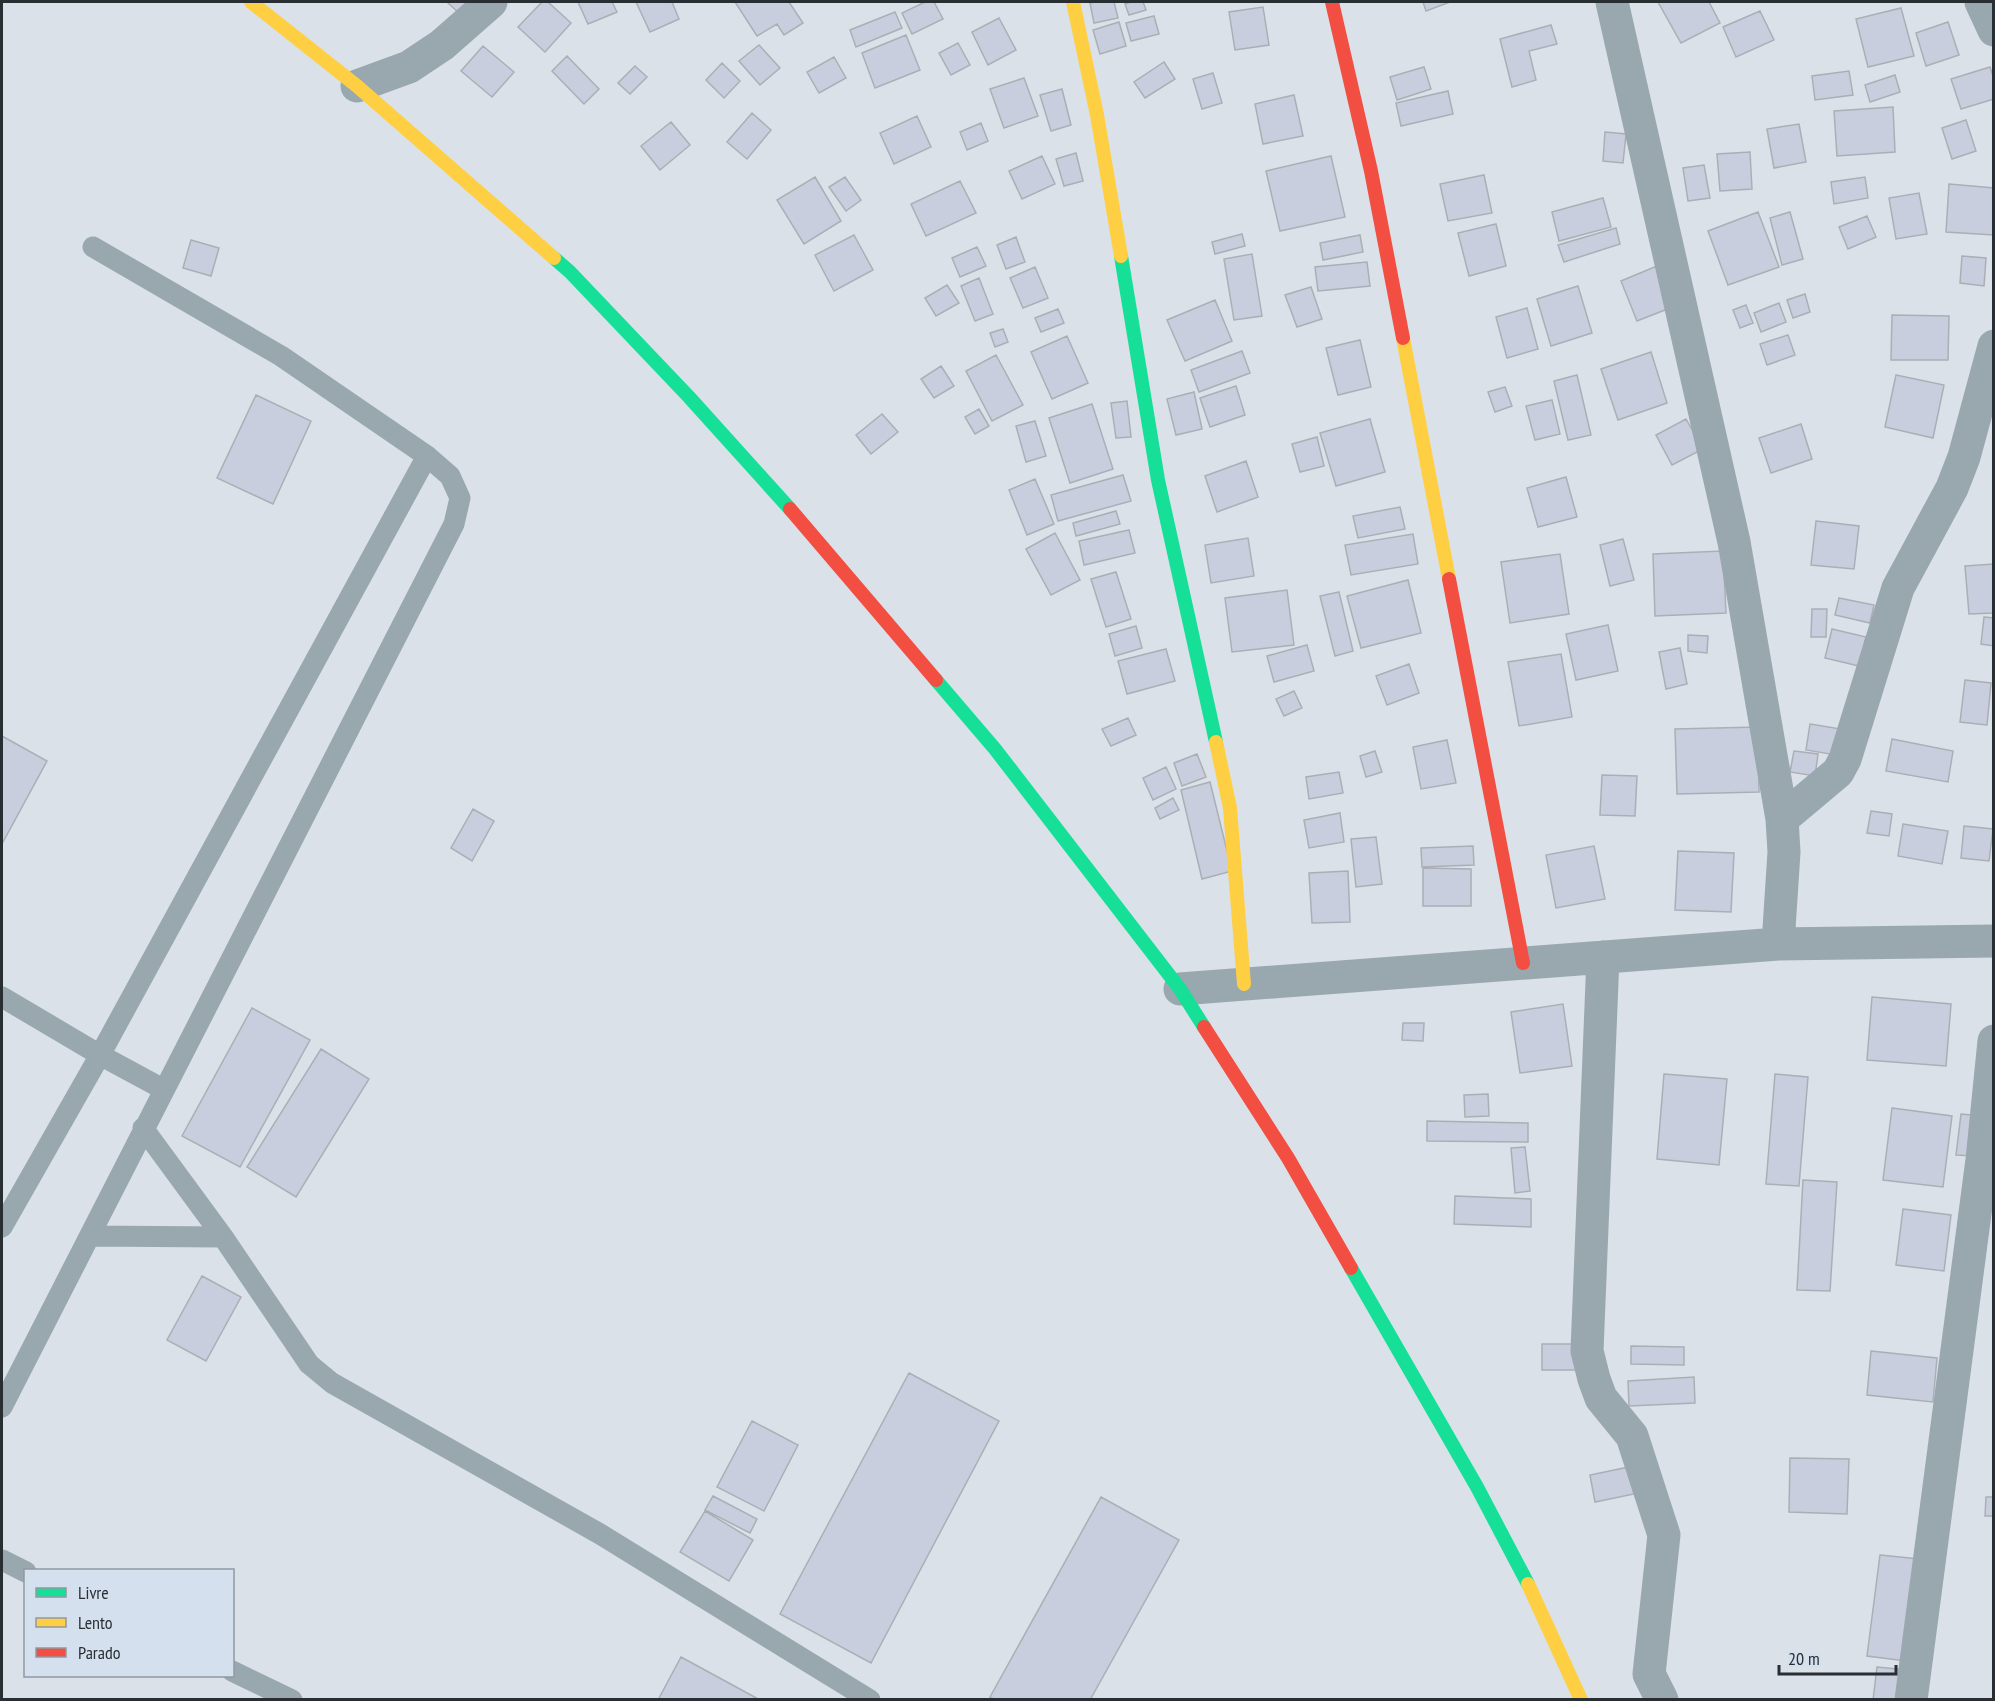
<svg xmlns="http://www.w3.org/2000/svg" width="1995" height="1701" font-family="'PT Sans Narrow',sans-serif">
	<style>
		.building { fill: #c9cedf; stroke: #abafb5; stroke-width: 1.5 }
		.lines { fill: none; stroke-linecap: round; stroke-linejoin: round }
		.lane { stroke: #99a7ae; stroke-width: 21 }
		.street { stroke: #99a7ae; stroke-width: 33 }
		.fast { stroke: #16e098; stroke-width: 14 }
		.slow { stroke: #ffcf43; stroke-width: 14 }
		.jam { stroke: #f24e42; stroke-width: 14 }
	</style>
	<rect width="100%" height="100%" fill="#dae1e8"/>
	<path class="building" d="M 449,2 L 469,2 L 459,13 L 448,3 Z
		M 542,2 L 548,2 L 571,23 L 545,52 L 518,27 Z
		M 578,2 L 612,2 L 617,12 L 588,24 Z
		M 636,2 L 672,2 L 679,19 L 650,32 Z
		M 735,2 L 789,2 L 803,23 L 784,35 L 777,24 L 757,36 Z
		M 925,2 L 934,2 L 943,19 L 912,34 L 902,13 Z
		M 1095,2 L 1114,2 L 1118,18 L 1094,23 L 1090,3 Z
		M 1131,2 L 1143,2 L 1146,10 L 1129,15 L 1125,4 Z
		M 1423,2 L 1450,2 L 1426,11 Z
		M 1658,2 L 1709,2 L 1720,23 L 1681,43 Z
		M 1263,7 L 1269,45 L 1235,50 L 1229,12 Z
		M 1901,8 L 1914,56 L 1868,67 L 1856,19 Z
		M 1760,11 L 1774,40 L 1736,57 L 1723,27 Z
		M 895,12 L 902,28 L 856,47 L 850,30 Z
		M 1154,16 L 1159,34 L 1131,41 L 1126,23 Z
		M 999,18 L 1016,50 L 988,65 L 972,32 Z
		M 1119,22 L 1126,46 L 1100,54 L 1093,30 Z
		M 1948,22 L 1959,55 L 1926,66 L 1916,33 Z
		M 1551,25 L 1557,44 L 1529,51 L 1536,80 L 1512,87 L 1500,39 Z
		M 906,35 L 920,70 L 875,88 L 862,53 Z
		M 958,43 L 970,65 L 951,75 L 939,53 Z
		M 759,45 L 780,68 L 760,85 L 739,61 Z
		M 483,46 L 514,72 L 492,97 L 461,71 Z
		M 567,56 L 599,89 L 584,104 L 552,71 Z
		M 834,57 L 846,78 L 819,93 L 807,72 Z
		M 1164,62 L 1175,79 L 1145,98 L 1134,82 Z
		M 722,63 L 740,81 L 724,98 L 706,80 Z
		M 635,66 L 647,77 L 630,94 L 618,83 Z
		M 1424,67 L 1431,89 L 1397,100 L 1390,77 Z
		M 1990,67 L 1994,79 L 1994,99 L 1961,109 L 1951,79 Z
		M 1849,71 L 1853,95 L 1815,100 L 1812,76 Z
		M 1213,73 L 1222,103 L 1202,109 L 1193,79 Z
		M 1895,75 L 1900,92 L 1870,102 L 1865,85 Z
		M 1024,78 L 1038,116 L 1004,128 L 990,89 Z
		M 1062,89 L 1071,125 L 1051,131 L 1040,95 Z
		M 1448,91 L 1453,114 L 1401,126 L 1396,103 Z
		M 1294,95 L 1303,136 L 1263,144 L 1255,104 Z
		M 1893,107 L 1895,152 L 1837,156 L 1834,111 Z
		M 752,113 L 771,130 L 747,159 L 727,142 Z
		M 917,116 L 931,147 L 894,164 L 880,133 Z
		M 1966,120 L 1976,151 L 1952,159 L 1942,128 Z
		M 671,122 L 690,145 L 660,170 L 641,146 Z
		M 981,123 L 988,141 L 967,150 L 960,132 Z
		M 1799,124 L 1806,162 L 1774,168 L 1767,129 Z
		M 1605,132 L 1626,134 L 1623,163 L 1603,161 Z
		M 1750,152 L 1752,189 L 1720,191 L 1717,154 Z
		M 1076,153 L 1083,181 L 1064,186 L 1056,159 Z
		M 1042,156 L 1055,184 L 1022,199 L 1009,171 Z
		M 1331,156 L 1345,217 L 1280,231 L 1266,171 Z
		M 1704,165 L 1710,198 L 1688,201 L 1683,168 Z
		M 1484,175 L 1492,213 L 1448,221 L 1440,184 Z
		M 815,177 L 841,221 L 804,244 L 777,200 Z
		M 845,177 L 861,200 L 846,211 L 829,187 Z
		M 1865,177 L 1868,198 L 1834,204 L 1831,182 Z
		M 960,181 L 976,213 L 926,236 L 911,204 Z
		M 1949,184 L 1994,188 L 1994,235 L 1946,232 Z
		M 1919,193 L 1927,234 L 1896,239 L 1889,198 Z
		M 1603,198 L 1611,227 L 1559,241 L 1552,212 Z
		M 1758,212 L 1779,267 L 1728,285 L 1708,231 Z
		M 1790,212 L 1803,259 L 1782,265 L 1770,218 Z
		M 1867,216 L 1876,237 L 1848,249 L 1839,227 Z
		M 1496,224 L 1506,266 L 1469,276 L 1458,233 Z
		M 1616,228 L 1620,244 L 1564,262 L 1558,245 Z
		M 1242,234 L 1245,246 L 1215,254 L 1212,242 Z
		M 854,235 L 873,270 L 834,291 L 815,255 Z
		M 1360,235 L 1363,252 L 1323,260 L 1320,243 Z
		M 1016,237 L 1025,262 L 1006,269 L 997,245 Z
		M 191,240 L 219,248 L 211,276 L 183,268 Z
		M 977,247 L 986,266 L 960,277 L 952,258 Z
		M 1252,254 L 1262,316 L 1234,320 L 1224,259 Z
		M 1962,256 L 1986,258 L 1984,286 L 1960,283 Z
		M 1367,262 L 1370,286 L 1318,291 L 1315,267 Z
		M 1657,266 L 1675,306 L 1637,321 L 1621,281 Z
		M 1035,267 L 1048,298 L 1023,308 L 1010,278 Z
		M 979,278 L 993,314 L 975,321 L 961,286 Z
		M 947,285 L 959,303 L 936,316 L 925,298 Z
		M 1578,286 L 1592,333 L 1551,346 L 1537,299 Z
		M 1311,287 L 1322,319 L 1297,327 L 1285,295 Z
		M 1805,294 L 1810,312 L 1793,318 L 1787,300 Z
		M 1215,300 L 1232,341 L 1185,361 L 1167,320 Z
		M 1779,303 L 1786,322 L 1761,332 L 1754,313 Z
		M 1746,305 L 1753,323 L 1740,328 L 1733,310 Z
		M 1527,308 L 1538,349 L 1507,358 L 1496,317 Z
		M 1058,309 L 1064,323 L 1041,332 L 1035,318 Z
		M 1892,315 L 1949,316 L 1948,360 L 1891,360 Z
		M 1003,329 L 1008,342 L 995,347 L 990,333 Z
		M 1788,335 L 1795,355 L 1767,365 L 1760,344 Z
		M 1067,336 L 1088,383 L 1052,399 L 1031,352 Z
		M 1360,340 L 1371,387 L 1338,395 L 1326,348 Z
		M 1242,351 L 1250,373 L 1199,392 L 1191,370 Z
		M 1651,352 L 1667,403 L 1618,420 L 1601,369 Z
		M 996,355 L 1023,405 L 992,421 L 966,371 Z
		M 941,366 L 954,386 L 934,398 L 921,379 Z
		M 1577,375 L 1591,435 L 1568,440 L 1554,381 Z
		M 1896,375 L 1944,385 L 1933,438 L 1885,427 Z
		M 1236,386 L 1245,415 L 1210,427 L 1200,398 Z
		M 1505,387 L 1512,406 L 1495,412 L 1488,392 Z
		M 1194,392 L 1202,429 L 1176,435 L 1167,399 Z
		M 256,395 L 311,421 L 273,504 L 217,478 Z
		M 1552,400 L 1560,434 L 1535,440 L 1526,406 Z
		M 1127,401 L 1131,437 L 1116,438 L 1111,403 Z
		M 1092,404 L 1113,469 L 1070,483 L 1049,418 Z
		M 979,409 L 989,426 L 975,434 L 965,417 Z
		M 882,414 L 898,432 L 871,454 L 856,435 Z
		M 1370,419 L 1385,472 L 1336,486 L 1320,433 Z
		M 1686,419 L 1703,449 L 1672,465 L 1656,435 Z
		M 1035,421 L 1046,456 L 1026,462 L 1016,426 Z
		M 1801,424 L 1812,459 L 1771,473 L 1759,438 Z
		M 1317,437 L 1324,466 L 1300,472 L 1292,444 Z
		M 1246,461 L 1258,497 L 1217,512 L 1205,476 Z
		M 1123,475 L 1131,501 L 1058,521 L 1051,495 Z
		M 1566,477 L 1577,517 L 1538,527 L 1527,488 Z
		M 1035,479 L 1054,524 L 1027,535 L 1009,490 Z
		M 1400,507 L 1405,529 L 1358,538 L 1353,516 Z
		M 1116,511 L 1120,524 L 1076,536 L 1073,523 Z
		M 1816,521 L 1859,526 L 1854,569 L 1811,565 Z
		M 1129,530 L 1135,553 L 1084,565 L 1079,541 Z
		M 1055,533 L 1080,580 L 1051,595 L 1026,549 Z
		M 1413,534 L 1418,564 L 1351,575 L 1345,545 Z
		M 1248,538 L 1254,576 L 1211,583 L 1205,545 Z
		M 1623,539 L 1634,580 L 1610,586 L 1600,545 Z
		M 1723,551 L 1726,613 L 1655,616 L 1653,554 Z
		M 1560,554 L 1569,614 L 1510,623 L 1501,562 Z
		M 1994,564 L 1994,613 L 1969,614 L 1965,566 Z
		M 1116,572 L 1131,619 L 1106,627 L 1091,579 Z
		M 1408,580 L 1421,633 L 1361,648 L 1347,596 Z
		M 1287,590 L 1294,645 L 1232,652 L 1225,598 Z
		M 1339,592 L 1353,651 L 1335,656 L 1320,596 Z
		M 1839,598 L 1874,605 L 1870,623 L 1835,615 Z
		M 1812,609 L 1827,609 L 1826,637 L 1811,637 Z
		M 1984,617 L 1994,618 L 1994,646 L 1981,644 Z
		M 1608,625 L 1618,671 L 1576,680 L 1566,634 Z
		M 1136,626 L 1142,648 L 1115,656 L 1109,634 Z
		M 1832,629 L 1866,637 L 1859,666 L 1825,658 Z
		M 1688,635 L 1708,636 L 1707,653 L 1688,651 Z
		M 1307,645 L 1314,671 L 1274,682 L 1267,656 Z
		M 1680,648 L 1687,684 L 1666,689 L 1659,652 Z
		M 1166,649 L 1175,681 L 1127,694 L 1118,661 Z
		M 1561,654 L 1572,717 L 1519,726 L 1508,662 Z
		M 1409,664 L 1419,693 L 1387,705 L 1376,676 Z
		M 1965,680 L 1991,683 L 1987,725 L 1960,722 Z
		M 1294,691 L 1302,708 L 1284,716 L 1276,699 Z
		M 1128,718 L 1136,735 L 1111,746 L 1102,729 Z
		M 1810,724 L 1847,730 L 1842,756 L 1806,750 Z
		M 1758,727 L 1759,792 L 1677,794 L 1675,729 Z
		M 2,736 L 47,761 L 3,842 L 2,841 Z
		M 1892,739 L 1953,751 L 1948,782 L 1886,771 Z
		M 1447,740 L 1456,783 L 1421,789 L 1413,747 Z
		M 1375,751 L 1382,772 L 1366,777 L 1360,756 Z
		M 1794,751 L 1818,754 L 1815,776 L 1790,772 Z
		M 1197,754 L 1206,777 L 1182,786 L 1174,763 Z
		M 1166,767 L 1176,789 L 1153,800 L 1143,778 Z
		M 1339,772 L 1343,793 L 1309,799 L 1306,777 Z
		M 1602,775 L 1637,776 L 1635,816 L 1600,815 Z
		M 1210,782 L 1232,871 L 1202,879 L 1181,790 Z
		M 1173,798 L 1179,810 L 1160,819 L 1155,808 Z
		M 473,809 L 494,821 L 472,861 L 451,848 Z
		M 1871,811 L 1892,814 L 1889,836 L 1867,833 Z
		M 1340,813 L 1344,842 L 1309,848 L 1304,820 Z
		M 1903,824 L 1948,831 L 1942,864 L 1898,856 Z
		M 1964,826 L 1993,829 L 1989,861 L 1961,858 Z
		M 1376,837 L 1382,884 L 1356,887 L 1351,839 Z
		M 1473,846 L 1474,865 L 1422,867 L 1421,848 Z
		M 1594,846 L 1605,899 L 1556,908 L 1546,855 Z
		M 1678,851 L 1734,853 L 1731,912 L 1675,910 Z
		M 1423,868 L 1471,869 L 1471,906 L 1423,906 Z
		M 1348,871 L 1350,922 L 1312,923 L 1309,873 Z
		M 1872,997 L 1951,1004 L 1946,1066 L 1867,1060 Z
		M 1563,1004 L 1572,1066 L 1520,1073 L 1511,1012 Z
		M 252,1008 L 310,1040 L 240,1167 L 182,1136 Z
		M 1403,1023 L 1424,1023 L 1423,1041 L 1402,1040 Z
		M 321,1049 L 369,1079 L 296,1197 L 247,1167 Z
		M 1664,1074 L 1727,1079 L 1719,1165 L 1657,1159 Z
		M 1775,1074 L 1808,1077 L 1799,1186 L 1766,1184 Z
		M 1488,1094 L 1489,1116 L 1465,1117 L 1464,1095 Z
		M 1892,1108 L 1952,1116 L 1943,1187 L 1883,1180 Z
		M 1961,1114 L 1981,1116 L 1977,1156 L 1956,1155 Z
		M 1427,1121 L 1528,1123 L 1528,1142 L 1427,1141 Z
		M 1525,1147 L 1530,1191 L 1515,1193 L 1511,1148 Z
		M 1803,1180 L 1837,1182 L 1830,1291 L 1797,1290 Z
		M 1455,1196 L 1531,1199 L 1531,1227 L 1454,1224 Z
		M 1903,1209 L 1951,1215 L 1944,1271 L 1896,1265 Z
		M 202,1276 L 241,1297 L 206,1361 L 167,1340 Z
		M 1542,1344 L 1580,1344 L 1581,1370 L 1542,1370 Z
		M 1631,1346 L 1684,1347 L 1684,1365 L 1631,1364 Z
		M 1871,1351 L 1937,1358 L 1933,1402 L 1867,1395 Z
		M 909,1373 L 999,1421 L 871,1663 L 780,1614 Z
		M 1694,1377 L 1695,1403 L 1629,1406 L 1628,1381 Z
		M 752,1421 L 798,1445 L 764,1511 L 717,1487 Z
		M 1790,1458 L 1849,1459 L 1847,1514 L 1789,1512 Z
		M 1629,1467 L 1634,1494 L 1595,1502 L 1590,1475 Z
		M 713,1496 L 757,1519 L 750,1533 L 705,1510 Z
		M 1101,1497 L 1179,1540 L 1090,1700 L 995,1700 L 990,1697 Z
		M 1986,1497 L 1994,1497 L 1994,1516 L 1985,1516 Z
		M 705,1511 L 753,1540 L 729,1581 L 680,1552 Z
		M 1880,1555 L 1919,1559 L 1906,1661 L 1867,1656 Z
		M 681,1657 L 760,1700 L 658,1700 Z
		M 1877,1667 L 1906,1670 L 1903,1700 L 1873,1700 Z"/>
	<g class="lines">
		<path class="lane" d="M 2,997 L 100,1055 L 163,1089
			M 143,1128 L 223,1237 L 309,1364 L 332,1383 L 600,1534 L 870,1700
			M 2,1227 L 100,1055 L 427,456
			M 90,1236 L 223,1237
			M 2,1407 L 454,524 L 460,498 L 450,476 L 427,456 L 281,356 L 93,247
			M 2,1560 L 26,1572
			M 232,1671 L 292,1700"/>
		<path class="street" d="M 1612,2 L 1734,542 L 1782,819 L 1784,852 L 1778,944
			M 1981,2 L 1994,30
			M 357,86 L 409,67 L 442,45 L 491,2
			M 1782,819 L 1838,772 L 1845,759 L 1898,588 L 1952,488 L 1964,457 L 1994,346
			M 1603,957 L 1587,1351 L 1594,1379 L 1601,1398 L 1632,1436 L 1664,1535 L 1649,1674 L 1662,1700
			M 1180,989 L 1778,944 L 1994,941
			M 1911,1700 L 1982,1160 L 1994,1041"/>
		<path class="fast" d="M 1121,256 L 1158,480 L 1216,742
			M 554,258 L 570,272 L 689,397 L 790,509
			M 936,680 L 995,749 L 1180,989 L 1204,1027
			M 1351,1268 L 1477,1487 L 1528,1584"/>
		<path class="slow" d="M 251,2 L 357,86 L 554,258
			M 1073,2 L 1097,115 L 1121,256
			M 1403,338 L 1449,579
			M 1216,742 L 1230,808 L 1244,984
			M 1528,1584 L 1581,1700"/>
		<path class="jam" d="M 1332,2 L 1371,171 L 1403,338
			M 790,509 L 936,680
			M 1449,579 L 1523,963
			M 1204,1027 L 1288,1158 L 1351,1268"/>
	</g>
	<rect width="1995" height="1701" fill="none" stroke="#292e33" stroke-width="6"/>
	<rect x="24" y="1569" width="210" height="108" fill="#d4e0ee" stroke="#9099a3" stroke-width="1.5"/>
	<rect x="36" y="1588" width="30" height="9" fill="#16e098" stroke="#9099a3" stroke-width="1.5"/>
	<text x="78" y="1599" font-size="18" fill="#292e33">Livre</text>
	<rect x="36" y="1618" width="30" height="9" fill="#ffcf43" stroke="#9099a3" stroke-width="1.5"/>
	<text x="78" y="1629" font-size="18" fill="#292e33">Lento</text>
	<rect x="36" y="1648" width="30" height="9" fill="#f24e42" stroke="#9099a3" stroke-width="1.5"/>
	<text x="78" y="1659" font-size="18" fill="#292e33">Parado</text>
	<path d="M1779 1665v9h117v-9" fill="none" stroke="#292e33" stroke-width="3"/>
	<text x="1788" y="1665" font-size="18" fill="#292e33" stroke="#d4e0ee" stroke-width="4.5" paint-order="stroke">20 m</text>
</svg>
